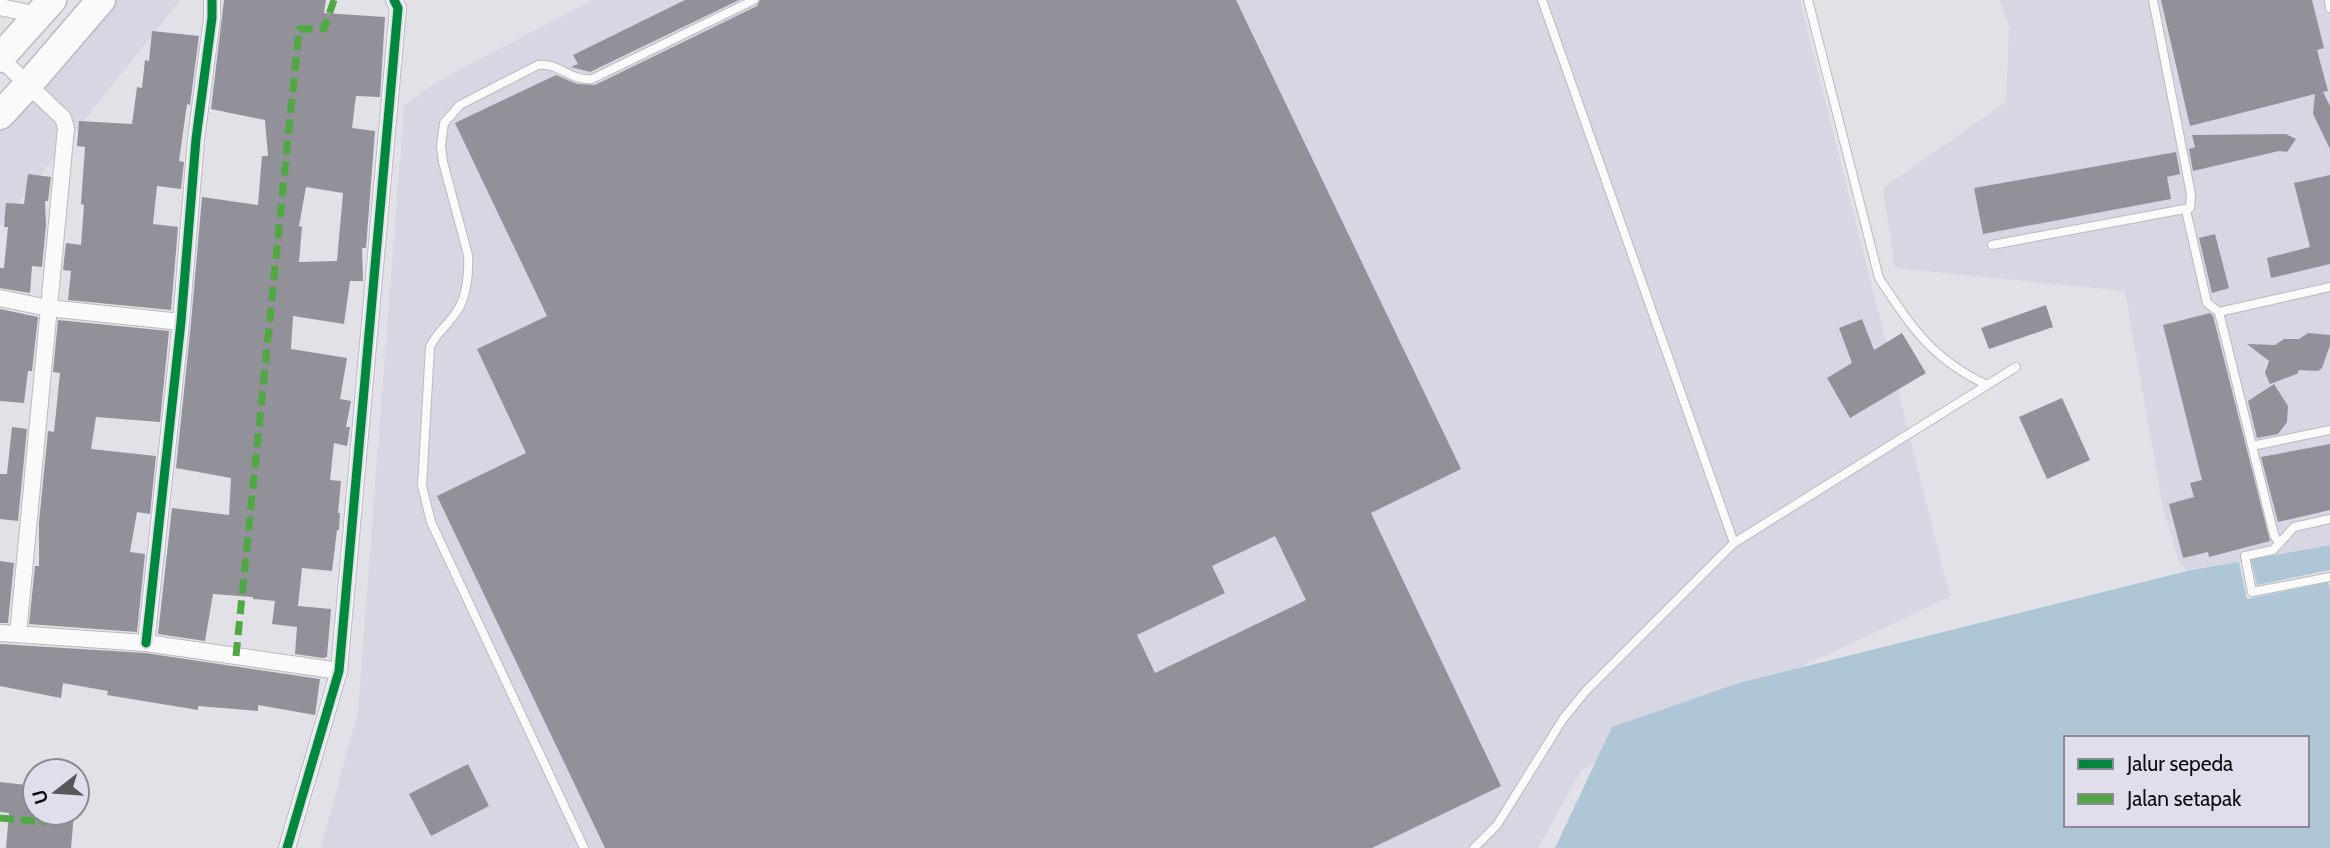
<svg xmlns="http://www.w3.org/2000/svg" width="2330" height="848" font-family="Cabin,sans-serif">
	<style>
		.built { fill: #d7d6e3 }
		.water { fill: #afc6d6; fill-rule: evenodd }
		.pier { fill: #e1e1e7 }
		.building { fill: #929199; fill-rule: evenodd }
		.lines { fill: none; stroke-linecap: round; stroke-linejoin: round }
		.service-casing { stroke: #bababf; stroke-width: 10 }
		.minor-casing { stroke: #bababf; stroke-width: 18 }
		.trunk-casing { stroke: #bababf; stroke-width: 31 }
		.service { stroke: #fafafb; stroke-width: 8 }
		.minor { stroke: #fafafb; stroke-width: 16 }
		.trunk { stroke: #fafafb; stroke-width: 28 }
		.quiet { stroke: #50a842; stroke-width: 7; stroke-dasharray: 14 7; stroke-linecap: butt }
		.cycleway-casing { stroke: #dfdeea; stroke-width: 13 }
		.cycleway { stroke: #00873e; stroke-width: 9 }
	</style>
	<rect width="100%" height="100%" fill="#e1e1e7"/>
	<path class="built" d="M 111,0 L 180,0 L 0,226 L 0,126 Z
		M 592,0 L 1800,0 L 1950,597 L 1582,769 L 1538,848 L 321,848 L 358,711 L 404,106 L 435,83 Z
		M 2000,0 L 2330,0 L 2330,545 L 2187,571 L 2178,559 L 2162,503 L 2125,291 L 1895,268 L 1883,188 L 2006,102 L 2009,27 Z"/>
	<path class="water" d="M 2330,545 L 2330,848 L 1555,848 L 1612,727 L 1739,683 L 2187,571 ZM 2066,738 L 2307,738 L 2307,825 L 2066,825 Z"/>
	<path class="pier" d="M 2251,560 L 2257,585 L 2330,570 L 2330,588 L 2328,582 L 2247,599 L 2239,562 Z"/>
	<path class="building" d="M 224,0 L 326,0 L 324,13 L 385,17 L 380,97 L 356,96 L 352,128 L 375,131 L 366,248 L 362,248 L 363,281 L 350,281 L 344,324 L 293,316 L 291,349 L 347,358 L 340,399 L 351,401 L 346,427 L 350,427 L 347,446 L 334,443 L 330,480 L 341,481 L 338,513 L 340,513 L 339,530 L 337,530 L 332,571 L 302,568 L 298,606 L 331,609 L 327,657 L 323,658 L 295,654 L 297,627 L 272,624 L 275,601 L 253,599 L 253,597 L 213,594 L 205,641 L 158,634 L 172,508 L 229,515 L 231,478 L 176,468 L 191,323 L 202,197 L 258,205 L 262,156 L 268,156 L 265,120 L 211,109 ZM 306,187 L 343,193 L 337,261 L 299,262 L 302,227 L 299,226 Z
		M 685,0 L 739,0 L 590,72 L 571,67 L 578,64 L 573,55 Z
		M 760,0 L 1236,0 L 1461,469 L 1371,513 L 1501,786 L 1372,848 L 605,848 L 437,496 L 526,453 L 477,349 L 547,316 L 455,123 L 556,75 L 577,84 L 595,85 L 757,6 ZM 1275,536 L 1306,600 L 1155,673 L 1137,635 L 1225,593 L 1212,566 Z
		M 2161,0 L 2312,0 L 2324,48 L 2317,50 L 2328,91 L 2323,92 L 2330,106 L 2330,149 L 2313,114 L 2315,94 L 2190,126 Z
		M 152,31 L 199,36 L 190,105 L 187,104 L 179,161 L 184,162 L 181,189 L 157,186 L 153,224 L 178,227 L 171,310 L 68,300 L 71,271 L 63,270 L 66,243 L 81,245 L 84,205 L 81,204 L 85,147 L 77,146 L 79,121 L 132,124 L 137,87 L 142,88 L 145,60 L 149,61 Z
		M 2286,134 L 2296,139 L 2287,152 L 2279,151 L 2193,171 L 2189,149 L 2195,147 L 2192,135 Z
		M 2176,152 L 2180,174 L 2167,177 L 2171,199 L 1983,234 L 1974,188 Z
		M 28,174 L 51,177 L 48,201 L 45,201 L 46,225 L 42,267 L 32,266 L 30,293 L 0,288 L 0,268 L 4,268 L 8,227 L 4,227 L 6,203 L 24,204 Z
		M 2330,175 L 2330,264 L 2271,278 L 2267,258 L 2310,247 L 2294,183 Z
		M 2215,234 L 2229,288 L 2212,293 L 2199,238 Z
		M 2046,305 L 2053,327 L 1989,349 L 1981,328 Z
		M 0,309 L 38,317 L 32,371 L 28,371 L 24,403 L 0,401 Z
		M 2210,313 L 2213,316 L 2270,541 L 2209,557 L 2208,552 L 2183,558 L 2169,504 L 2194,497 L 2190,483 L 2202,480 L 2163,325 Z
		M 1862,319 L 1874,350 L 1902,333 L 1926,373 L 1850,418 L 1827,378 L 1852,363 L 1839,328 Z
		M 58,320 L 169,331 L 160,422 L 96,417 L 91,449 L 156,456 L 150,514 L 137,512 L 130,552 L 145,554 L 137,632 L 29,624 L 35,566 L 39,566 L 39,522 L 48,431 L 54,432 L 60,373 L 53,372 Z
		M 2308,333 L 2330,335 L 2330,345 L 2322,368 L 2318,371 L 2299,370 L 2297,374 L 2270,384 L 2265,373 L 2269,361 L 2247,344 L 2275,345 L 2284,339 L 2299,339 Z
		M 2274,384 L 2288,406 L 2287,422 L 2278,434 L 2257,438 L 2248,401 Z
		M 2062,398 L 2090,460 L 2047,479 L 2019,417 Z
		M 12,427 L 27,429 L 18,521 L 0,519 L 0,474 L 7,474 Z
		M 2330,444 L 2330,510 L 2278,522 L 2261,457 Z
		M 0,561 L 14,563 L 8,623 L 0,623 Z
		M 0,644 L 145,653 L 320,679 L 315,715 L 258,705 L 258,711 L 198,706 L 198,710 L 107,695 L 108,691 L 63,683 L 61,698 L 0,686 Z
		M 468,764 L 489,806 L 431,836 L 409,794 Z
		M 0,782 L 35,786 L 35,813 L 74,813 L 71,848 L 6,848 L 9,813 L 0,812 Z"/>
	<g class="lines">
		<g class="service-casing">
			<path id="service" d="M 1542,0 L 1734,543
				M 1808,0 L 1879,278 C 1912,328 1932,359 1987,385
				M 2329,0 L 2330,8
				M 2186,210 L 2207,303 L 2219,312 L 2274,535 L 2279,543
				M 1992,245 L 2190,208 L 2191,194 L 2153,0
				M 2219,312 L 2330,287
				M 2252,446 L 2330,430
				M 2330,519 L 2294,527 L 2273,550 L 2245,556 L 2252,592 L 2330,577
				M 584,848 L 431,522 L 422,486 L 430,347 C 437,332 449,324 457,311 C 467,297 469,271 468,255 L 443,162 L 441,146 L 444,123 L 460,105 L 538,65 C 558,62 572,82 592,79 L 754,0
				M 1474,848 L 1497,825 L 1563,719 L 1585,692 L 1734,543 L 2016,367"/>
		</g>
		<g class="minor-casing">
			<path id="minor" d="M 0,7 L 38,15
				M 0,58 L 63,118 L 66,128 L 18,634
				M 0,298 L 48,308 L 181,322
				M 0,633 L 146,643 L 339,671
				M 146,643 L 181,322 L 196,139 L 212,18 L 212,0
				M 287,848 L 339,671 L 398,8 L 394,0"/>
		</g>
		<g class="trunk-casing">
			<path id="trunk" d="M 0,58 L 52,0
				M 0,115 L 28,85 L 101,0"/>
		</g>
		<use href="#service" class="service"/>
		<use href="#minor" class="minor"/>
		<use href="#trunk" class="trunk"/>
		<path class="quiet" d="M 236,656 L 299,29 L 324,29 L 334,0
			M 0,818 L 46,822"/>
		<g class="cycleway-casing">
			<path id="cycleway" d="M 146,643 L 181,322 L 196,139 L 212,18 L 212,0
				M 287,848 L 339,671 L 398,8 L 394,0"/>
		</g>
		<use href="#cycleway" class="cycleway"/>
	</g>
	<rect x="2064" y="736" width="245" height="91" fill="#dfdeea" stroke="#8b8a93" stroke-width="2"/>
	<rect x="2078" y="759" width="35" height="10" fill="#00873e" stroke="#8b8a93" stroke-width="2"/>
	<text x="2127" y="771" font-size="21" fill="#0d0d11">Jalur sepeda</text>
	<rect x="2078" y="794" width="35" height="10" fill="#50a842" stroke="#8b8a93" stroke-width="2"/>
	<text x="2127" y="806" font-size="21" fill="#0d0d11">Jalan setapak</text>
	<g transform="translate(56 792) rotate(253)"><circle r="33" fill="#dfdeea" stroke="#8b8a93" stroke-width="2"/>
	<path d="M0-5L12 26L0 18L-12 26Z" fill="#57575c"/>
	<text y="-10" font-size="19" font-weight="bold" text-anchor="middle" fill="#0d0d11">U</text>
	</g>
</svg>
